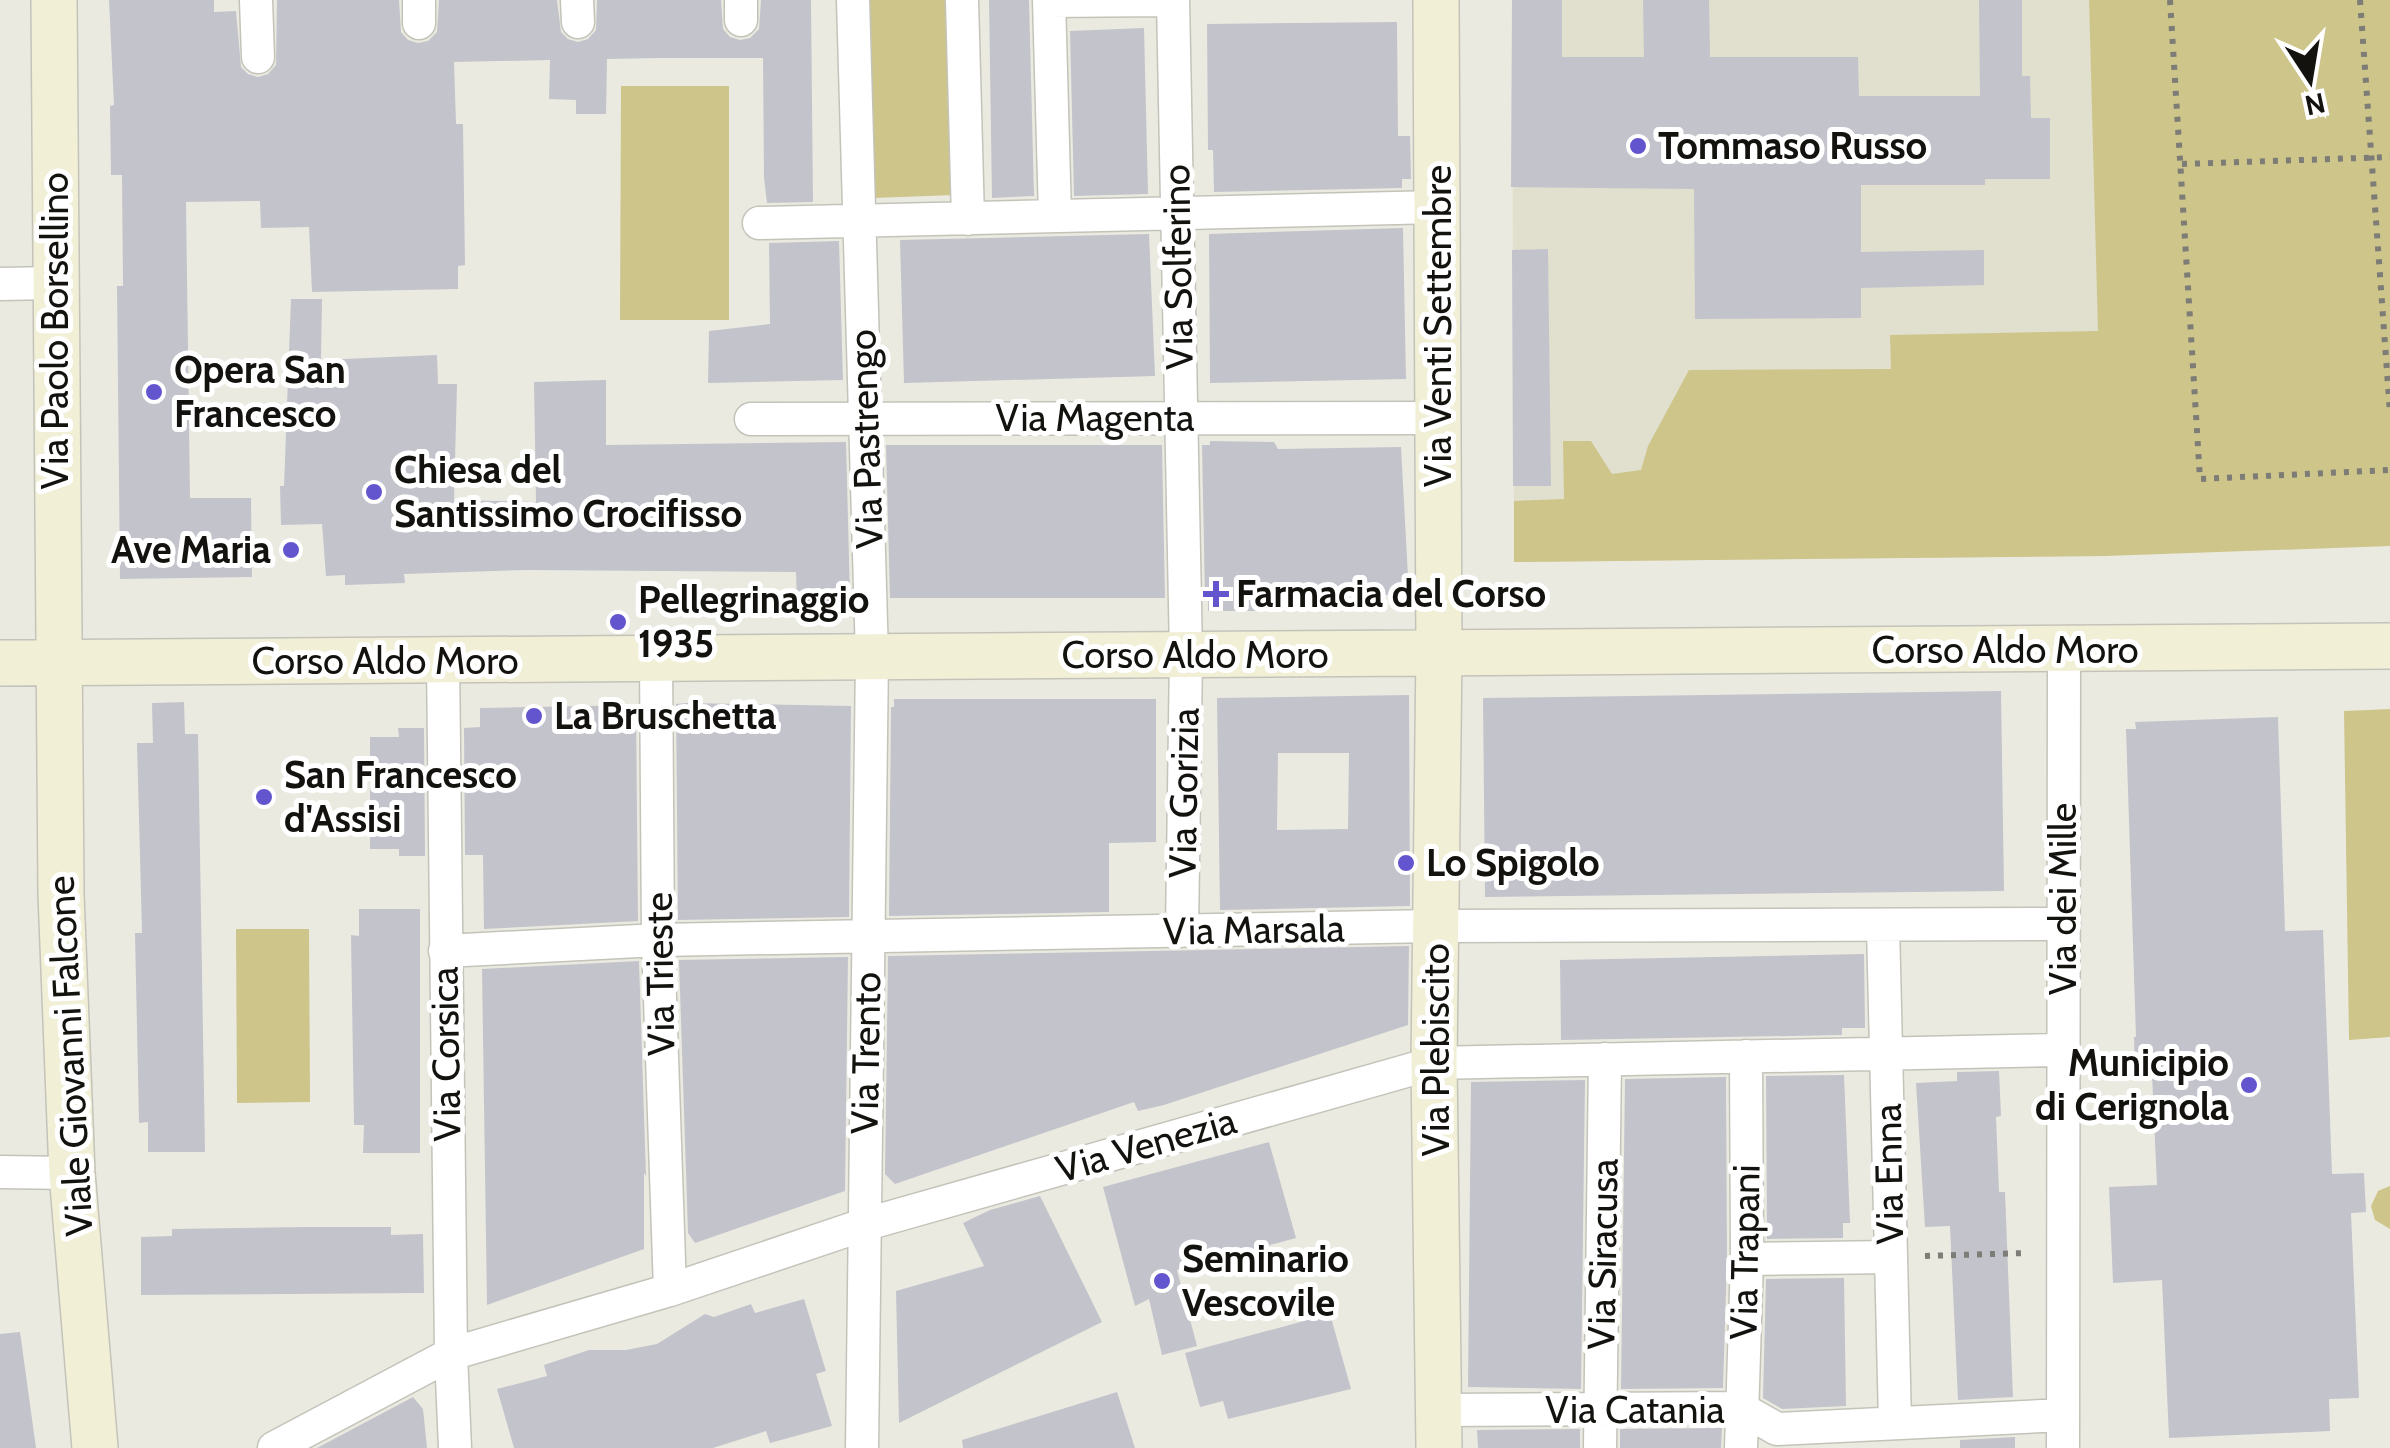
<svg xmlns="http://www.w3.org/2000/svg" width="2390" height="1448" font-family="Cabin,sans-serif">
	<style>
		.built { fill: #e1dfce }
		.green { fill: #cdc58a }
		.building { fill: #c3c3cc; fill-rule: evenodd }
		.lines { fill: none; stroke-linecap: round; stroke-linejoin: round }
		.street-casing { stroke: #c4c3ba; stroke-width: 35 }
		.secondary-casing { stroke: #c4c3ba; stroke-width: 48 }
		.path { stroke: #7d7c76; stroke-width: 6; stroke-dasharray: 5 8; stroke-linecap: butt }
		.street { stroke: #fff; stroke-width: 32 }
		.secondary { stroke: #f2efd7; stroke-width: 45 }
		.poi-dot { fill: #6355ce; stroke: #fff; stroke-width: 4 }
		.labels { text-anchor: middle; stroke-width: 10; stroke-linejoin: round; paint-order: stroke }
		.poi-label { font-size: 38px; font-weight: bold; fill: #13120f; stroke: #fff; text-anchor: start }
		.street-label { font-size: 38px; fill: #13120f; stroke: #fff }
	</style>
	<rect width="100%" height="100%" fill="#ebeae1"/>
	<path class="built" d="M 1512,0 L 2089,0 L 2106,556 L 1514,562 Z"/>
	<path class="green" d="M 867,0 L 947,0 L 954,195 L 874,198 Z
		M 2089,0 L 2390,0 L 2390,546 L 2106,556 L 1514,562 L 1514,501 L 1564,499 L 1563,441 L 1591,441 L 1612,474 L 1641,470 L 1648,446 L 1689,370 L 1891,369 L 1890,335 L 2098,331 Z
		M 621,86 L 729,86 L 729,320 L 620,320 Z
		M 2390,709 L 2390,1037 L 2349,1040 L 2344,711 Z
		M 236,929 L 309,929 L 310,1102 L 237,1103 Z
		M 2390,1186 L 2390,1229 L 2375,1220 L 2371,1206 L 2378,1191 Z"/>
	<path class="building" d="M 109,0 L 214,0 L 214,12 L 236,11 L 241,67 L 248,74 L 258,77 L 268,74 L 276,65 L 277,0 L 399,0 L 401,32 L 408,40 L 418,43 L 428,41 L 437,32 L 439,0 L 557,0 L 561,32 L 568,39 L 578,42 L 588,39 L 596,30 L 597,0 L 721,0 L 723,29 L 730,37 L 740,40 L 750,38 L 759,29 L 761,0 L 811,0 L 813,202 L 767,203 L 764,178 L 763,58 L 660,58 L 607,59 L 606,114 L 576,114 L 576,100 L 549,99 L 550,60 L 454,62 L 456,124 L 463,124 L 465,265 L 458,266 L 458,289 L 312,292 L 309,227 L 261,228 L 260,201 L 186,202 L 190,498 L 251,498 L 252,577 L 120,579 L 117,286 L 123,286 L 122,175 L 111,175 L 110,106 L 114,105 Z
		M 989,0 L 1029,0 L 1034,196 L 992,198 Z
		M 1512,0 L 1562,0 L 1562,57 L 1644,57 L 1643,0 L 1709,0 L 1710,57 L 1858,57 L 1859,96 L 1980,96 L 1979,0 L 2022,0 L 2022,76 L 2030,76 L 2031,118 L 2050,118 L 2050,179 L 1985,179 L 1985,185 L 1861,185 L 1861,252 L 1984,250 L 1984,285 L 1861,288 L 1861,318 L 1695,319 L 1694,189 L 1511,187 Z
		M 1397,22 L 1398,136 L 1410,136 L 1411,179 L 1402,179 L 1402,188 L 1214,192 L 1213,150 L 1208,150 L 1207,24 Z
		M 1144,28 L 1148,194 L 1074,196 L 1070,31 Z
		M 1403,228 L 1406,379 L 1210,383 L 1209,234 Z
		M 1149,234 L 1155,376 L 904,383 L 900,240 Z
		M 839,241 L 843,380 L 708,383 L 709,331 L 770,324 L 769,243 Z
		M 1548,249 L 1551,486 L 1513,486 L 1512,250 Z
		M 291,299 L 322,299 L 321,360 L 437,355 L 438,384 L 457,384 L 454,500 L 536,502 L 534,382 L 606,380 L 606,445 L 846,442 L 850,598 L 845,598 L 846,602 L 797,604 L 796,572 L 527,570 L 404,574 L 405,583 L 345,585 L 345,575 L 326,576 L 322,524 L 281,525 L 280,486 L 284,486 Z
		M 1210,441 L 1274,442 L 1278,449 L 1401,447 L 1409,595 L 1293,594 L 1292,611 L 1208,611 L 1208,598 L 1205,598 L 1202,445 L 1210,445 Z
		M 886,445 L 1162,445 L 1165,598 L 890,598 Z
		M 2001,691 L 2004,891 L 1485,897 L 1483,698 Z
		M 1409,695 L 1410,906 L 1220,910 L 1217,698 ZM 1278,753 L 1349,753 L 1348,829 L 1277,830 Z
		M 894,699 L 1156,699 L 1156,842 L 1109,843 L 1109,912 L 889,916 L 891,707 L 894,707 Z
		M 184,702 L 185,734 L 198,734 L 205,1152 L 148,1152 L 148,1122 L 139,1123 L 135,933 L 142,933 L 137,743 L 153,743 L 152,703 Z
		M 687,703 L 851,706 L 849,917 L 678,920 L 676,704 Z
		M 636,705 L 638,921 L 484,929 L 483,855 L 465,855 L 464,728 L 480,727 L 480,708 Z
		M 2278,717 L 2285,931 L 2323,930 L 2332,1174 L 2364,1173 L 2366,1212 L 2351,1213 L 2359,1398 L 2329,1399 L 2330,1431 L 2169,1438 L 2162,1280 L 2113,1283 L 2109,1187 L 2157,1185 L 2152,1075 L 2135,1075 L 2134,1037 L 2136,1037 L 2126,729 L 2136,729 L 2135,722 Z
		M 398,728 L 424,728 L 425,856 L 399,856 L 399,849 L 370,849 L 370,737 L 399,737 Z
		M 359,909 L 420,909 L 420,1153 L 363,1153 L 364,1125 L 354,1125 L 351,935 L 359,936 Z
		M 1409,946 L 1408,1025 L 1164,1105 L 1138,1111 L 1134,1102 L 895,1184 L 885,1174 L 888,956 Z
		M 1864,954 L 1865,1028 L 1842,1028 L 1842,1035 L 1561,1040 L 1560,960 Z
		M 848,957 L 845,1191 L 695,1243 L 688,1233 L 679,960 Z
		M 639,961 L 646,1176 L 644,1173 L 644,1249 L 487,1305 L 482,969 Z
		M 1999,1071 L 2001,1116 L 1996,1117 L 1999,1192 L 2005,1192 L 2013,1397 L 1958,1400 L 1950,1226 L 1925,1227 L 1916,1083 L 1957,1081 L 1957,1072 Z
		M 1844,1075 L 1850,1223 L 1843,1223 L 1843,1238 L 1767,1239 L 1766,1076 Z
		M 1726,1077 L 1727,1259 L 1723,1388 L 1621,1389 L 1625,1079 Z
		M 1585,1080 L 1581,1389 L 1468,1387 L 1471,1082 Z
		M 1269,1142 L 1296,1238 L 1177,1270 L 1197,1346 L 1162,1355 L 1149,1299 L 1135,1306 L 1103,1187 Z
		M 1040,1196 L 1102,1322 L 899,1423 L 896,1291 L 984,1266 L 963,1223 L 990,1210 Z
		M 309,1227 L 391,1227 L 391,1235 L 423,1234 L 424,1293 L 141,1295 L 141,1237 L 172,1236 L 172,1229 Z
		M 1844,1278 L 1846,1406 L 1782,1409 L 1763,1398 L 1766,1279 Z
		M 804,1299 L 826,1371 L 816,1374 L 832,1426 L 770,1443 L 766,1431 L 713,1448 L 514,1448 L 497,1389 L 547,1376 L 544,1365 L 589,1350 L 626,1350 L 657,1344 L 705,1314 L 714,1317 L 751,1304 L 755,1313 Z
		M 1330,1314 L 1351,1389 L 1228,1419 L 1223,1401 L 1200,1407 L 1185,1353 Z
		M 20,1332 L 36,1448 L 0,1448 L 0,1334 Z
		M 1117,1392 L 1135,1448 L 963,1448 L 962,1440 Z
		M 413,1397 L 423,1409 L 427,1448 L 317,1448 Z
		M 1722,1428 L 1721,1448 L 1620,1448 L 1620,1429 Z
		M 1580,1429 L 1580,1448 L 1478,1448 L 1477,1430 Z
		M 2015,1437 L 2015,1448 L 1960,1448 L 1960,1440 Z"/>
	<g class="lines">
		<g class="street-casing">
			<path id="street" d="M 256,0 L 258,57
				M 419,0 L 419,23
				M 577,0 L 578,22
				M 853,0 L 872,657 L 862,1448
				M 962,0 L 968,219
				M 1049,0 L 1055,216
				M 1173,0 L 1186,655 L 1182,931
				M 1049,1 L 1166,0
				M 741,20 L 741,0
				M 759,223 L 1437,207
				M 0,284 L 55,283
				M 751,419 L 1438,418
				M 656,658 L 658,940 L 670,1290
				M 443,660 L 451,1354 L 455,1448
				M 1883,926 L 1895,1422
				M 445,951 L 658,940 L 1435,926 L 2064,924
				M 0,1172 L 72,1173
				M 1747,1259 L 1891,1257
				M 1440,1410 L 1740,1408 L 1777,1429 L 2063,1415
				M 274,1448 L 451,1354 L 670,1290 L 863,1225 L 1434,1063 L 2062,1050
				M 1600,1448 L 1605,1059
				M 1741,1448 L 1747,1259 L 1746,1056
				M 2063,1448 L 2064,651"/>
		</g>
		<g class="secondary-casing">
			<path id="secondary" d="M 54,0 L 61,894 L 72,1173 L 95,1448
				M 1436,0 L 1439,653 L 1434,1063 L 1439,1448
				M 0,663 L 2390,646"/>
		</g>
		<path class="path" d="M 2170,0 L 2200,479 L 2390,470
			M 2360,0 L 2390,413
			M 2182,164 L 2390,157
			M 1925,1256 L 2027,1253"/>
		<use href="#street" class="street"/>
		<use href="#secondary" class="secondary"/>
	</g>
	<g class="poi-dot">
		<circle cx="1638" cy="146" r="10"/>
		<circle cx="154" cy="392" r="10"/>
		<circle cx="374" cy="492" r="10"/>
		<circle cx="291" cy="550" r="10"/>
		<path d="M1211 579h10v10h10v10h-10v10h-10v-10h-10v-10h10z"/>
		<circle cx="618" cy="622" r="10"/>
		<circle cx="534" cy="716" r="10"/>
		<circle cx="264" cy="797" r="10"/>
		<circle cx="1406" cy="863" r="10"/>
		<circle cx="2249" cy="1085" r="10"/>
		<circle cx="1162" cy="1281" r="10"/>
	</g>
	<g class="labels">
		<g class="poi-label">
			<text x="1658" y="159">Tommaso Russo</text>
			<text x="174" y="383">Opera San<tspan x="174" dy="44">Francesco</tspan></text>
			<text x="394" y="483">Chiesa del<tspan x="394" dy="44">Santissimo Crocifisso</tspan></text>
			<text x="271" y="563" text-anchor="end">Ave Maria</text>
			<text x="1236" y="607">Farmacia del Corso</text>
			<text x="638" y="613">Pellegrinaggio<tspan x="638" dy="44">1935</tspan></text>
			<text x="554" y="729">La Bruschetta</text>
			<text x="284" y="788">San Francesco<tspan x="284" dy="44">d'Assisi</tspan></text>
			<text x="1426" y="876">Lo Spigolo</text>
			<text x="2229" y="1076" text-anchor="end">Municipio<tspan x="2229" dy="44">di Cerignola</tspan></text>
			<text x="1182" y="1272">Seminario<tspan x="1182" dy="44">Vescovile</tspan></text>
		</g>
		<g class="street-label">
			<text transform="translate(1178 267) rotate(-91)" y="13">Via Solferino</text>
			<text transform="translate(1438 326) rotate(-90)" y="13">Via Venti Settembre</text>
			<text transform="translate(55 331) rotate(-90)" y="13">Via Paolo Borsellino</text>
			<text x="1095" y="431">Via Magenta</text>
			<text transform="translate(866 439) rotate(-92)" y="13">Via Pastrengo</text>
			<text x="2005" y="663">Corso Aldo Moro</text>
			<text x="1195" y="668">Corso Aldo Moro</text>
			<text x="385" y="674">Corso Aldo Moro</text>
			<text transform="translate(1184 793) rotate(-89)" y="13">Via Gorizia</text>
			<text transform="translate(2063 899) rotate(-90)" y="13">Via dei Mille</text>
			<text transform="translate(1254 930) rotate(-1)" y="13">Via Marsala</text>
			<text transform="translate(660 974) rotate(-91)" y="13">Via Trieste</text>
			<text transform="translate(1436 1050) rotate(-90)" y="13">Via Plebiscito</text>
			<text transform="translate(866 1053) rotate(-89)" y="13">Via Trento</text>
			<text transform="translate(446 1054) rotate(-91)" y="13">Via Corsica</text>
			<text transform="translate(70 1056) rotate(-93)" y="13">Viale Giovanni Falcone</text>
			<text transform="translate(1146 1145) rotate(-16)" y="13">Via Venezia</text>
			<text transform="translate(1889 1174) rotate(-91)" y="13">Via Enna</text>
			<text transform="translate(1745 1252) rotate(-89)" y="13">Via Trapani</text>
			<text transform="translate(1603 1254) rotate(-89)" y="13">Via Siracusa</text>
			<text x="1635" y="1423">Via Catania</text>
		</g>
	</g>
	<g transform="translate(2310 80) rotate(168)" stroke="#ffffff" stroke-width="8" paint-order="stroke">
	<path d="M0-8L18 38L0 25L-18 38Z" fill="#13120f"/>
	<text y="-15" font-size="28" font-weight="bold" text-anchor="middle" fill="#13120f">N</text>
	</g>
</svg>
